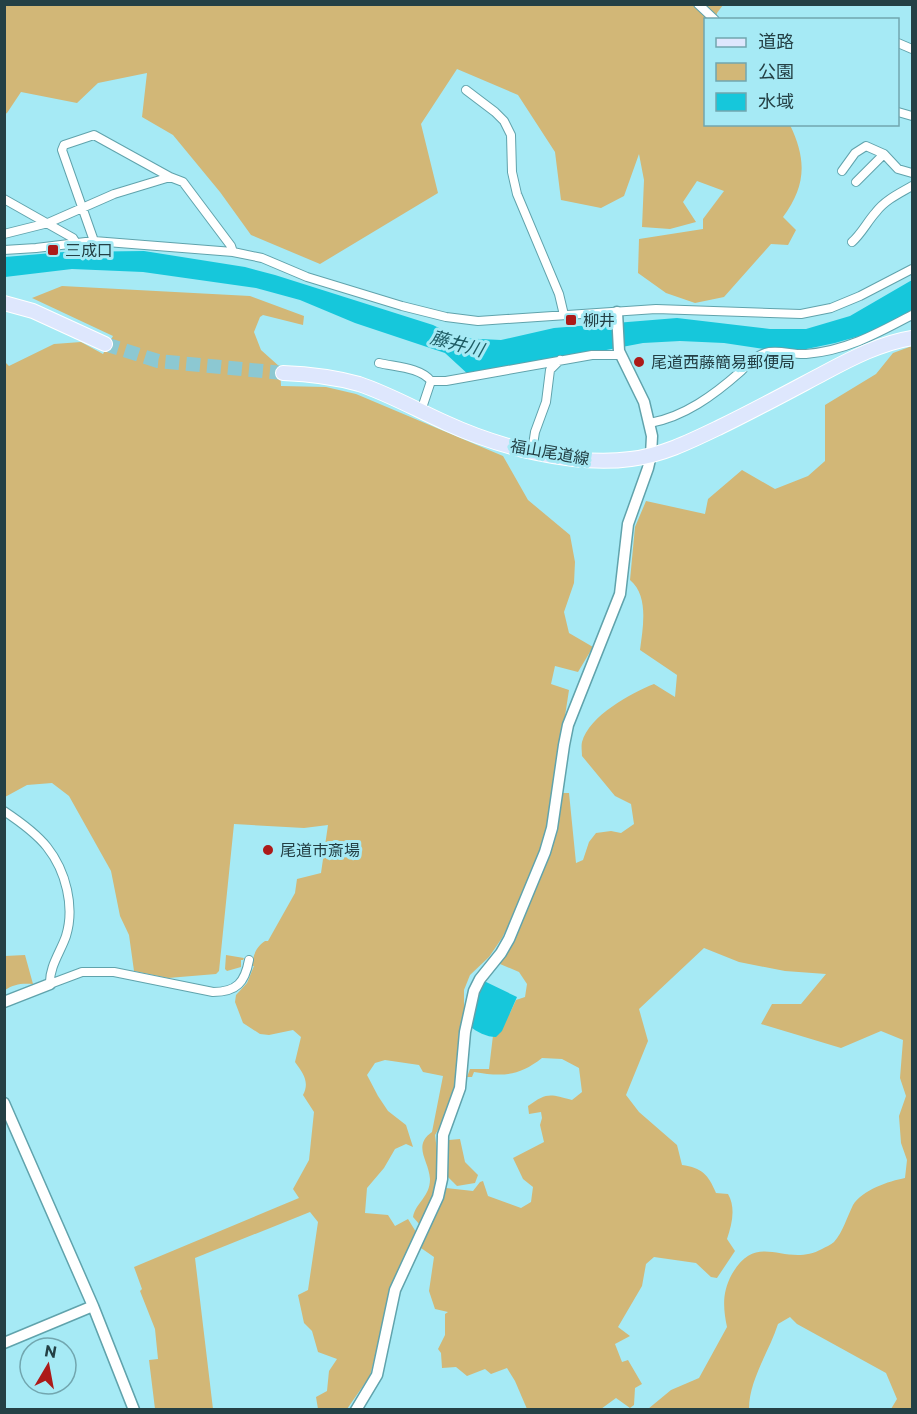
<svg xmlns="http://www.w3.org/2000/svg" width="917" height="1414" font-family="Commissioner,'Noto Sans JP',sans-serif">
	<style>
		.green { fill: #d2b777 }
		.water { fill: #16c7db }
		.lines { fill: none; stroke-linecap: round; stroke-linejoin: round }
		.primary-tunnel { stroke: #8cc8d2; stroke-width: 14; stroke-dasharray: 14 7; stroke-linecap: butt }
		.minor-casing { stroke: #60a3ac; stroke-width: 10 }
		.tertiary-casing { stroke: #60a3ac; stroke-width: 13 }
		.primary-casing { stroke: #fff; stroke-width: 16 }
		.minor { stroke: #fff; stroke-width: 8 }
		.tertiary { stroke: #fff; stroke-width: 10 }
		.primary { stroke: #dee7fd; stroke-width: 14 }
		.poi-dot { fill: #ac1a19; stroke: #a6eaf5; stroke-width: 2 }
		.labels { text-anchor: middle; stroke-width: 6; stroke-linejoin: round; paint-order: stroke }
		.poi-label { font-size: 16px; fill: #244045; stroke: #a6eaf5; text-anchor: start }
		.street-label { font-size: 16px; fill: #244045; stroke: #a6eaf5 }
		.water-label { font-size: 18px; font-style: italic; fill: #1e5c64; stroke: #a6eaf5 }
	</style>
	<rect width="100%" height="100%" fill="#a6eaf5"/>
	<path class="green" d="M 4,5 L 723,5 L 717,13 L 716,19 L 706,20 L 706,124 L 790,125 C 807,160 806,186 783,217 L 796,230 L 788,245 L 771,244 L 724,297 L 695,303 L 666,293 L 638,273 L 639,239 L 703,229 L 703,219 L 724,191 L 697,181 L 683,202 L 696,222 L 670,229 L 642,227 L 644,180 L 639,154 L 624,196 L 601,208 L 561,200 L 555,152 L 518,95 L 457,69 L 421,124 L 438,193 L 320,264 L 251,235 L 220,192 L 173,135 L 142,117 L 147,73 L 98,83 L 77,103 L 21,92 L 7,113 L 5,114 Z
		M 62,286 L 250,296 L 304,316 L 303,325 L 263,315 L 260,317 L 254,332 L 261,350 L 280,367 L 281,386 L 326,387 L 356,394 L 503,456 L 528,500 L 570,535 L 575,562 L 574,583 L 564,612 L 569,633 L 593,647 L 578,672 L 555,666 L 551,684 L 569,690 L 547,833 L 515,913 L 502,938 L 489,957 L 470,975 L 464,990 L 464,1011 L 459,1031 L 456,1083 L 442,1123 L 435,1135 L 439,1167 L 435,1193 L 420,1225 L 413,1217 C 416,1202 430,1197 430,1179 C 429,1160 412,1146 432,1132 L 443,1076 L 423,1072 L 419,1065 L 385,1060 L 375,1063 L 367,1075 L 378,1096 L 388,1111 L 406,1125 L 413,1147 L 406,1144 L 395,1149 L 384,1168 L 367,1188 L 365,1213 L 388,1215 L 395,1226 L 408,1219 L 416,1232 L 393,1283 L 370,1376 L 347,1409 L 318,1409 L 316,1397 L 327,1391 L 329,1371 L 337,1359 L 318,1352 L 312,1331 L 304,1323 L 298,1295 L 308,1290 L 318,1222 L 310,1212 L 195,1258 L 213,1409 L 155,1409 L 149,1360 L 158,1359 L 155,1329 L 140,1291 L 142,1289 L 134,1267 L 299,1198 L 293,1189 L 309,1160 L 314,1112 L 303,1095 C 310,1082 303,1073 295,1062 L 301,1037 L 293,1030 L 269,1035 L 260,1034 L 243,1023 L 235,1002 L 236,995 L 247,983 L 254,966 L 252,966 C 253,955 256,947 265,941 L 268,941 L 295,893 L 297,879 L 321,873 L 328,825 L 304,828 L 234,824 L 219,971 L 216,974 L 168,978 L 134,971 L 129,935 L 120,916 L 111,871 L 69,796 L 52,783 L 27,785 L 5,797 L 4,361 L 9,366 L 54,344 L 81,342 L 103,354 L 113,336 L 32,298 Z
		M 912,346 L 912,1409 L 891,1409 L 897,1399 L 886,1373 L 797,1324 L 790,1317 L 778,1324 C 769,1352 749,1380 749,1409 L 648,1409 L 671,1390 L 699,1378 L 727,1327 C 723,1308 722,1292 732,1274 C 758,1229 785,1269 822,1249 C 825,1247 831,1245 834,1242 C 843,1232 847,1217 853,1205 C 862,1190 889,1181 905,1178 L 907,1160 L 901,1143 L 899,1116 L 906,1096 L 900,1078 L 903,1040 L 881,1031 L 841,1048 L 761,1024 L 772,1004 L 801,1004 L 826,974 L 785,971 L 739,962 L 704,948 L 639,1009 L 648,1041 L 626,1095 L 639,1112 L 677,1145 L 682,1165 C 702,1168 708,1174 716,1193 L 728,1194 C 736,1208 732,1224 727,1239 L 735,1251 L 717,1278 L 711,1277 L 696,1263 L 654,1257 L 646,1264 L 642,1286 L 618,1327 L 630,1336 L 615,1344 L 622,1362 L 628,1360 L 642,1384 L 635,1388 L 634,1405 L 630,1408 L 616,1398 L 601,1409 L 579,1408 L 527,1409 L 515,1381 L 507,1368 L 491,1374 L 485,1369 L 467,1376 L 456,1367 L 442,1368 L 441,1353 L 438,1349 L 445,1335 L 445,1314 L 448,1312 L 435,1309 L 429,1291 L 434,1257 L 421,1248 L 442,1201 L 446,1188 L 473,1191 L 480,1182 L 483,1181 L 488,1196 L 521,1208 L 531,1202 L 533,1187 L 523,1179 L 513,1158 L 544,1142 L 540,1125 L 542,1118 L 541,1112 L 529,1114 L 528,1106 C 547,1092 550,1094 572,1100 L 582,1092 L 579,1068 L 562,1059 L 542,1058 C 519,1076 503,1077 474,1072 L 472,1077 L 467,1077 L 470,1069 L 489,1069 L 494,1027 L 510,1013 L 516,1000 L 525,997 L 527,984 L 519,972 L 500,964 L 519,930 L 550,853 L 561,793 L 569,793 L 576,863 L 583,860 L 589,842 L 596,833 L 611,831 L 621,833 L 634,824 L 631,804 L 615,796 L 582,756 C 582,752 581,746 582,742 C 589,716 631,693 654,684 L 675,697 L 677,675 L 640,650 C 643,627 649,596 630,580 L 635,527 L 646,501 L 705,514 L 708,499 L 742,470 L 775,489 L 808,476 L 825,461 L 825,405 L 876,374 L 893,353 Z
		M 25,955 L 33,984 C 22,983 14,984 5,990 L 5,956 Z
		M 226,955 L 244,958 L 243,960 L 241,960 L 241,967 L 227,971 L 225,969 Z
		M 460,1139 L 465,1162 L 478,1175 L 475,1183 L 457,1186 L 447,1176 L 447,1154 L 449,1140 Z"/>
	<path class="water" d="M 144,251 L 245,267 L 275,275 L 433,325 L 459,338 L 501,340 L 554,328 L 677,318 L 770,329 L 806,329 L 850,316 L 912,280 L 912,310 L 870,333 L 835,343 L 802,350 L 771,350 L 724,343 L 680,341 L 643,343 L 470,376 L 445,353 L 355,323 L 300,300 L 256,288 L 143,272 L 72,269 L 5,277 L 5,257 L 64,252 Z
		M 484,981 L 517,997 L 502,1031 L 496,1037 C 487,1037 476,1032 470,1026 L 475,1003 Z"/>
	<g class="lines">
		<path class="primary-tunnel" d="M 105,344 L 158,361 L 283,373"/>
		<g class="minor-casing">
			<path id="minor" d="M 698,4 L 715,20
				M 898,43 L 912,49
				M 466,90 L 495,112 L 504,121 L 511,135 L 512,172 L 517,194 L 559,294 L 564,315
				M 898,112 L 912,116
				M 842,171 L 855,153 L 866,146 L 884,154 L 898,169 L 912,173
				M 856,182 L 884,154
				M 4,199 L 73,238 L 76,243
				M 4,234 L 48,223 L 114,194 L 170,177
				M 94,241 L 62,150 L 64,145 L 94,135 L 170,177 L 183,182 L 231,246 L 233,252
				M 852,242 C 862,233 867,222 876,212 C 885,200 900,193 912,186
				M 4,250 L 36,248 L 94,241 L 233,252 L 262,258 L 307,277 L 402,306 L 446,317 L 478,321 L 656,309 L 801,314 L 831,308 L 860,296 L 912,269
				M 379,363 C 395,367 420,367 431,381 L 446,381 L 592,355 L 621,355
				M 421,411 L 431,381
				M 650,423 C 684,417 714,395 740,372 C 747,365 755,356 765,353 C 777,349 793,355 806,354 C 846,351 878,333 912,315
				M 532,451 L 535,432 L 546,402 L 550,370 L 560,360
				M 4,811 C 19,821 36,833 47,847 C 66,871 75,907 66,936 C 61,951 49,967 50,984 L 82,972 L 114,972 L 213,992 C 237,992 245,982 249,960"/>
		</g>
		<g class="tertiary-casing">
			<path id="tertiary" d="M 4,1002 L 50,984
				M 4,1103 L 93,1306 L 134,1410
				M 4,1343 L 93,1306
				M 356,1410 L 377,1375 L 395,1290 L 438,1197 L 442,1179 L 443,1135 L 460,1088 L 465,1032 L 474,991 L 480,979 L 501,953 L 509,939 L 545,852 L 552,828 L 564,745 L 568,725 L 620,594 L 628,524 L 648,468 L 651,455 L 652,436 L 644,402 L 619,351 L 617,312"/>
		</g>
		<g class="primary-casing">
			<path id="primary" d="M 4,303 L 33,311 L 105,344
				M 283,373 C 309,374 334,377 359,384 C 389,394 417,410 446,423 C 498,447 574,467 631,459 C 663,455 691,441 720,427 C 755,410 790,391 824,373 C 852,358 881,343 912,338"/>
		</g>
		<use href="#minor" class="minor"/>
		<use href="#tertiary" class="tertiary"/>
		<use href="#primary" class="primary"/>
	</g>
	<g class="poi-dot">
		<rect x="47" y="244" width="12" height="12" rx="3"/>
		<rect x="565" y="314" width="12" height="12" rx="3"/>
		<circle cx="639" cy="362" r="6"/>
		<circle cx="268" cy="850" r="6"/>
	</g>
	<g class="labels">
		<g class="poi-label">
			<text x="65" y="256">三成口</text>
			<text x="583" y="326">柳井</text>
			<text x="651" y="368">尾道西藤簡易郵便局</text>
			<text x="280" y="856">尾道市斎場</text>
		</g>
		<g class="street-label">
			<text transform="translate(550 452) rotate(10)" y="6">福山尾道線</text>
		</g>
		<g class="water-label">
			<text transform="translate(457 344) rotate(15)" y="6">藤井川</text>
		</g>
	</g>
	<rect width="917" height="1414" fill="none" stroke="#244045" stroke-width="12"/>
	<rect x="704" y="18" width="195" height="108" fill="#a6eaf5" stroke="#72a6af" stroke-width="1.5"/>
	<rect x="716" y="38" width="30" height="9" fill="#dee7fd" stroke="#72a6af" stroke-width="1.5"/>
	<text x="758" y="48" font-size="18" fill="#244045">道路</text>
	<rect x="716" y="63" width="30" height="18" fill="#d2b777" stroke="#72a6af" stroke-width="1.5"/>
	<text x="758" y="78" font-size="18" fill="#244045">公園</text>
	<rect x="716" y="93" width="30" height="18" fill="#16c7db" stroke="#72a6af" stroke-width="1.5"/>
	<text x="758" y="108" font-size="18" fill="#244045">水域</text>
	<g transform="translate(48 1366) rotate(10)"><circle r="28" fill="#a6eaf5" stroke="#72a6af" stroke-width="1.5"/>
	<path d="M0-4.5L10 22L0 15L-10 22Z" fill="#ac1a19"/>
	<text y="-9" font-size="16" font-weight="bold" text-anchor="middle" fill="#244045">N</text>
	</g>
</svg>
